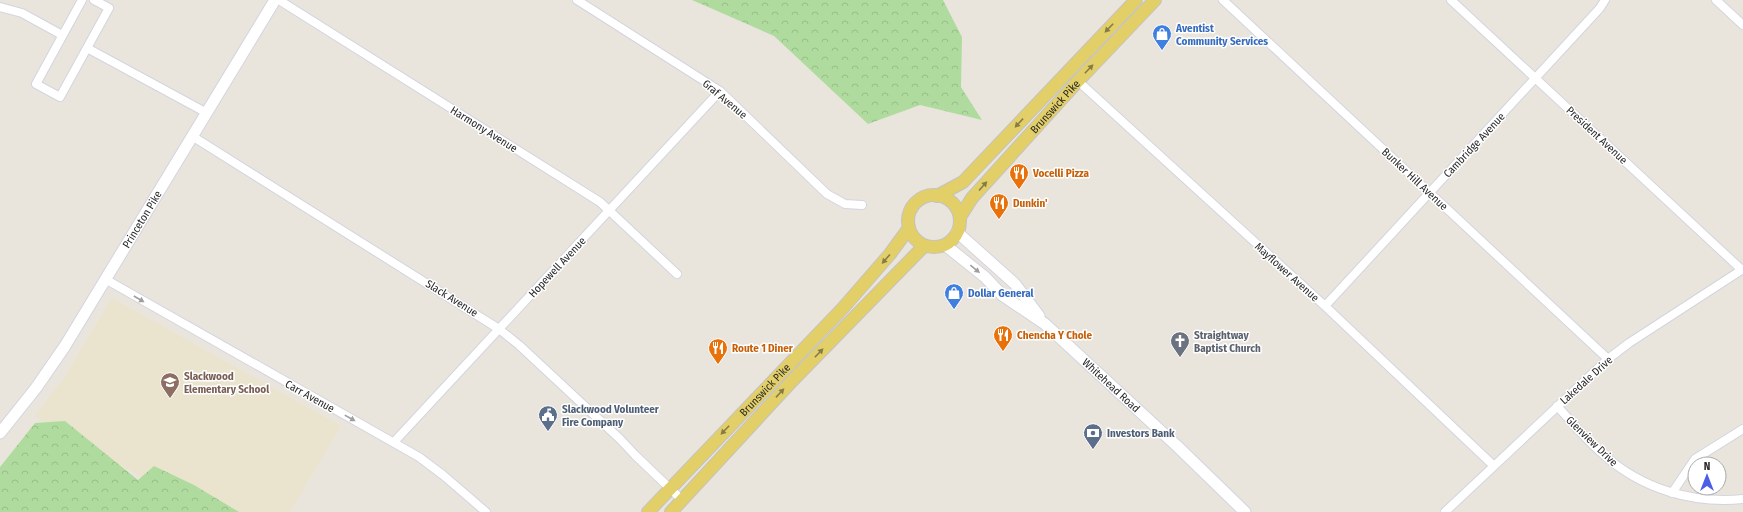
<svg xmlns="http://www.w3.org/2000/svg" width="1743" height="512" font-family="'Fira Sans Condensed',sans-serif">
	<style>
		.education { fill: #eae3cd }
		.forest { fill: url(#forest-crowns) }
		.lines { fill: none; stroke-linecap: round; stroke-linejoin: round }
		.street-casing { stroke: #d2d4e1; stroke-width: 10 }
		.secondary-casing { stroke: #d2d4e1; stroke-width: 13 }
		.primary-casing { stroke: #c3c3c3; stroke-width: 14 }
		.street { stroke: #fff; stroke-width: 8 }
		.secondary { stroke: #fff; stroke-width: 11 }
		.primary { stroke: #e3cf68; stroke-width: 12 }
		.oneway { fill: #867c48 }
		.oneway2 { fill: #9f9f9f }
		.labels { text-anchor: middle; stroke-width: 3; stroke-linejoin: round; paint-order: stroke }
		.shop-label { font-size: 11px; font-weight: bold; fill: #366cbe; stroke: #fff; text-anchor: start }
		.street-label { font-size: 11px; fill: #292929; stroke: #fff }
		.food-label { font-size: 11px; font-weight: bold; fill: #c56008; stroke: #fff; text-anchor: start }
		.worship-label { font-size: 11px; font-weight: bold; fill: #5b616d; stroke: #fff; text-anchor: start }
		.education-label { font-size: 11px; font-weight: bold; fill: #785e54; stroke: #fff; text-anchor: start }
		.service-label { font-size: 11px; font-weight: bold; fill: #4e5e75; stroke: #fff; text-anchor: start }
	</style>
	<defs>
		<pattern id="forest-crowns" width="20" height="18" patternUnits="userSpaceOnUse"><rect width="20" height="18" fill="#afdc9e"/><path d="M2 6a3 3 0 1 1 6 0M12 15a3 3 0 1 1 6 0" fill="none" stroke="#97bd88"/></pattern>
	</defs>
	<rect width="100%" height="100%" fill="#eae5dc"/>
	<path class="education" d="M 112,298 L 341,426 L 290,512 L 203,512 L 34,416 L 62,381 Z"/>
	<path class="forest" d="M 692,0 L 943,0 L 962,37 L 961,87 L 982,120 L 920,105 L 868,124 L 774,36 Z
		M 65,421 L 138,480 L 154,466 L 194,485 L 239,512 L 0,512 L 0,467 L 35,423 Z"/>
	<g class="lines">
		<g class="street-casing">
			<path id="street" d="M 82,0 L 36,84 L 60,97 L 109,8 L 94,0
				M 279,0 L 600,202 L 677,274
				M 577,0 L 720,91 L 827,194 L 845,204 L 862,205
				M 1223,0 L 1608,359
				M 1451,0 L 1742,270
				M 1716,0 L 1743,25
				M 0,7 L 22,13 L 62,35
				M 87,48 L 207,113
				M 1078,81 L 1325,306 L 1494,466
				M 192,136 L 499,329 L 519,345 L 620,439 L 635,455 L 681,499
				M 105,279 L 419,457 L 443,475 L 486,512
				M 1325,306 L 1600,8 L 1605,0
				M 1557,406 C 1572,422 1587,441 1604,455 C 1642,489 1693,504 1743,499
				M 394,442 L 720,91
				M 1672,493 L 1695,459 L 1743,429
				M 1445,512 L 1608,359 L 1629,343 L 1743,269"/>
		</g>
		<g class="secondary-casing">
			<g id="secondary">
				<path d="M 957,232 L 1015,284 L 1039,316"/>
				<path id="s1" d="M 945,245 L 985,277 L 1002,295 L 1045,324 L 1177,446 L 1245,512"/>
				<path id="s2" d="M 0,433 L 36,388 L 65,346 L 275,0"/>
			</g>
		</g>
		<g class="primary-casing">
			<g id="primary">
				<circle cx="934" cy="221" r="26"/>
				<path d="M 937,196 L 963,182 L 1136,0"/>
				<path id="s3" d="M 960,217 L 972,198 L 1078,81 L 1155,0"/>
				<path id="s4" d="M 648,512 L 843,308 L 890,254 L 909,228"/>
				<path d="M 671,512 L 792,381 L 924,246"/>
			</g>
		</g>
		<use href="#street" class="street"/>
		<use href="#secondary" class="secondary"/>
		<use href="#primary" class="primary"/>
	</g>
	<defs><path id="oneway-solid" d="M-6-.8H1V-3.2L6.5 0L1 3.2V.8H-6Z"/></defs>
	<g class="oneway">
		<use href="#oneway-solid" transform="translate(1109 28) rotate(134)"/>
		<use href="#oneway-solid" transform="translate(1089 69) rotate(-46)"/>
		<use href="#oneway-solid" transform="translate(1019 123) rotate(133)"/>
		<use href="#oneway-solid" transform="translate(983 186) rotate(-48)"/>
		<use href="#oneway-solid" transform="translate(886 259) rotate(131)"/>
		<use href="#oneway-solid" transform="translate(819 353) rotate(-46)"/>
		<use href="#oneway-solid" transform="translate(780 393) rotate(-47)"/>
		<use href="#oneway-solid" transform="translate(725 430) rotate(134)"/>
	</g>
	<g class="oneway2">
		<use href="#oneway-solid" transform="translate(975 269) rotate(39)"/>
		<use href="#oneway-solid" transform="translate(139 299) rotate(30)"/>
		<use href="#oneway-solid" transform="translate(350 418) rotate(29)"/>
	</g>
	<defs>
		<g id="shop-pin" transform="scale(1)"><path d="M0 17L-7.5 6A9.5 9.5 0 1 1 7.5 6Z" fill="#3f7fe0" stroke="#fff"/><path d="M-5-2.5h2.3a2.7 3.5 0 0 1 5.4 0H5L5.5 6h-11ZM-1.5-2.5h3a1.5 2.3 0 0 0-3 0Z" fill="#fff"/></g>
		<g id="restaurant-pin" transform="scale(1)"><path d="M0 17L-7.5 6A9.5 9.5 0 1 1 7.5 6Z" fill="#e8710a" stroke="#fff"/><path d="M-5-6h1v4h1v-4h1v4h1v-4h1v5L-1.5 .5V6h-2V.5L-5-1ZM5-6V6H3V1.5H1.5Q1.5-4 5-6Z" fill="#fff"/></g>
		<g id="church-pin" transform="scale(1)"><path d="M0 17L-7.5 6A9.5 9.5 0 1 1 7.5 6Z" fill="#6b7280" stroke="#fff"/><path d="M-1.2-6h2.4v3.5h3.3v2.4h-3.3V6h-2.4V-.1h-3.3v-2.4h3.3Z" fill="#fff"/></g>
		<g id="school-pin" transform="scale(1)"><path d="M0 17L-7.5 6A9.5 9.5 0 1 1 7.5 6Z" fill="#8d6e63" stroke="#fff"/><path d="M0-5L7-2L0 1L-7-2ZM-4 1L0 2.5L4 1V4Q0 6-4 4Z" fill="#fff"/></g>
		<g id="civic-pin" transform="scale(1)"><path d="M0 17L-7.5 6A9.5 9.5 0 1 1 7.5 6Z" fill="#5c6f8a" stroke="#fff"/><path d="M-.6-6.5H3V-4.5H.6V-3L4-1V1h2V6H-6V1h2V-1L-.6-3ZM-1.2 2.5V6h2.4V2.5Z" fill="#fff"/></g>
		<g id="bank-pin" transform="scale(1)"><path d="M0 17L-7.5 6A9.5 9.5 0 1 1 7.5 6Z" fill="#5c6f8a" stroke="#fff"/><path d="M-6-4H6V4H-6ZM0-2.3a2.3 2.3 0 1 0 0 4.6a2.3 2.3 0 1 0 0-4.6Z" fill="#fff"/></g>
	</defs>
	<g fill-rule="evenodd">
		<use href="#shop-pin" x="1162" y="34"/>
		<use href="#restaurant-pin" x="1019" y="173"/>
		<use href="#restaurant-pin" x="999" y="203"/>
		<use href="#shop-pin" x="954" y="293"/>
		<use href="#restaurant-pin" x="1003" y="335"/>
		<use href="#church-pin" x="1180" y="341"/>
		<use href="#restaurant-pin" x="718" y="348"/>
		<use href="#school-pin" x="170" y="382"/>
		<use href="#civic-pin" x="548" y="415"/>
		<use href="#bank-pin" x="1093" y="433"/>
	</g>
	<g class="labels">
		<g class="shop-label">
			<text x="1176" y="32">Aventist<tspan x="1176" dy="13">Community Services</tspan></text>
			<text x="968" y="297">Dollar General</text>
		</g>
		<g class="street-label">
			<text transform="translate(725 99) rotate(40)" y="4">Graf Avenue</text>
			<text dy="4" stroke="none"><textPath href="#s3" startOffset="146">Brunswick Pike</textPath></text>
			<text transform="translate(484 129) rotate(32)" y="4">Harmony Avenue</text>
			<text transform="translate(1597 135) rotate(43)" y="4">President Avenue</text>
			<text transform="translate(1474 145) rotate(-47)" y="4">Cambridge Avenue</text>
			<text transform="translate(1415 179) rotate(43)" y="4">Bunker Hill Avenue</text>
			<text dy="4" stroke="none"><textPath href="#s2" startOffset="257">Princeton Pike</textPath></text>
			<text transform="translate(557 267) rotate(-47)" y="4">Hopewell Avenue</text>
			<text transform="translate(1287 272) rotate(42)" y="4">Mayflower Avenue</text>
			<text transform="translate(452 298) rotate(32)" y="4">Slack Avenue</text>
			<text transform="translate(1586 380) rotate(-42)" y="4">Lakedale Drive</text>
			<text dy="4" stroke="none"><textPath href="#s1" startOffset="218">Whitehead Road</textPath></text>
			<text dy="4" stroke="none"><textPath href="#s4" startOffset="169">Brunswick Pike</textPath></text>
			<text transform="translate(310 396) rotate(29)" y="4">Carr Avenue</text>
			<text transform="translate(1592 441) rotate(44)" y="4">Glenview Drive</text>
		</g>
		<g class="food-label">
			<text x="1033" y="177">Vocelli Pizza</text>
			<text x="1013" y="207">Dunkin'</text>
			<text x="1017" y="339">Chencha Y Chole</text>
			<text x="732" y="352">Route 1 Diner</text>
		</g>
		<g class="worship-label">
			<text x="1194" y="339">Straightway<tspan x="1194" dy="13">Baptist Church</tspan></text>
		</g>
		<g class="education-label">
			<text x="184" y="380">Slackwood<tspan x="184" dy="13">Elementary School</tspan></text>
		</g>
		<g class="service-label">
			<text x="562" y="413">Slackwood Volunteer<tspan x="562" dy="13">Fire Company</tspan></text>
			<text x="1107" y="437">Investors Bank</text>
		</g>
	</g>
	<g transform="translate(1707 476)"><circle r="19" fill="#ffffff" stroke="#a9a9a9"/>
	<path d="M0-3L7 15L0 10L-7 15Z" fill="#4b5ee8"/>
	<text y="-6" font-size="11" font-weight="bold" text-anchor="middle" fill="#292929">N</text>
	</g>
</svg>
